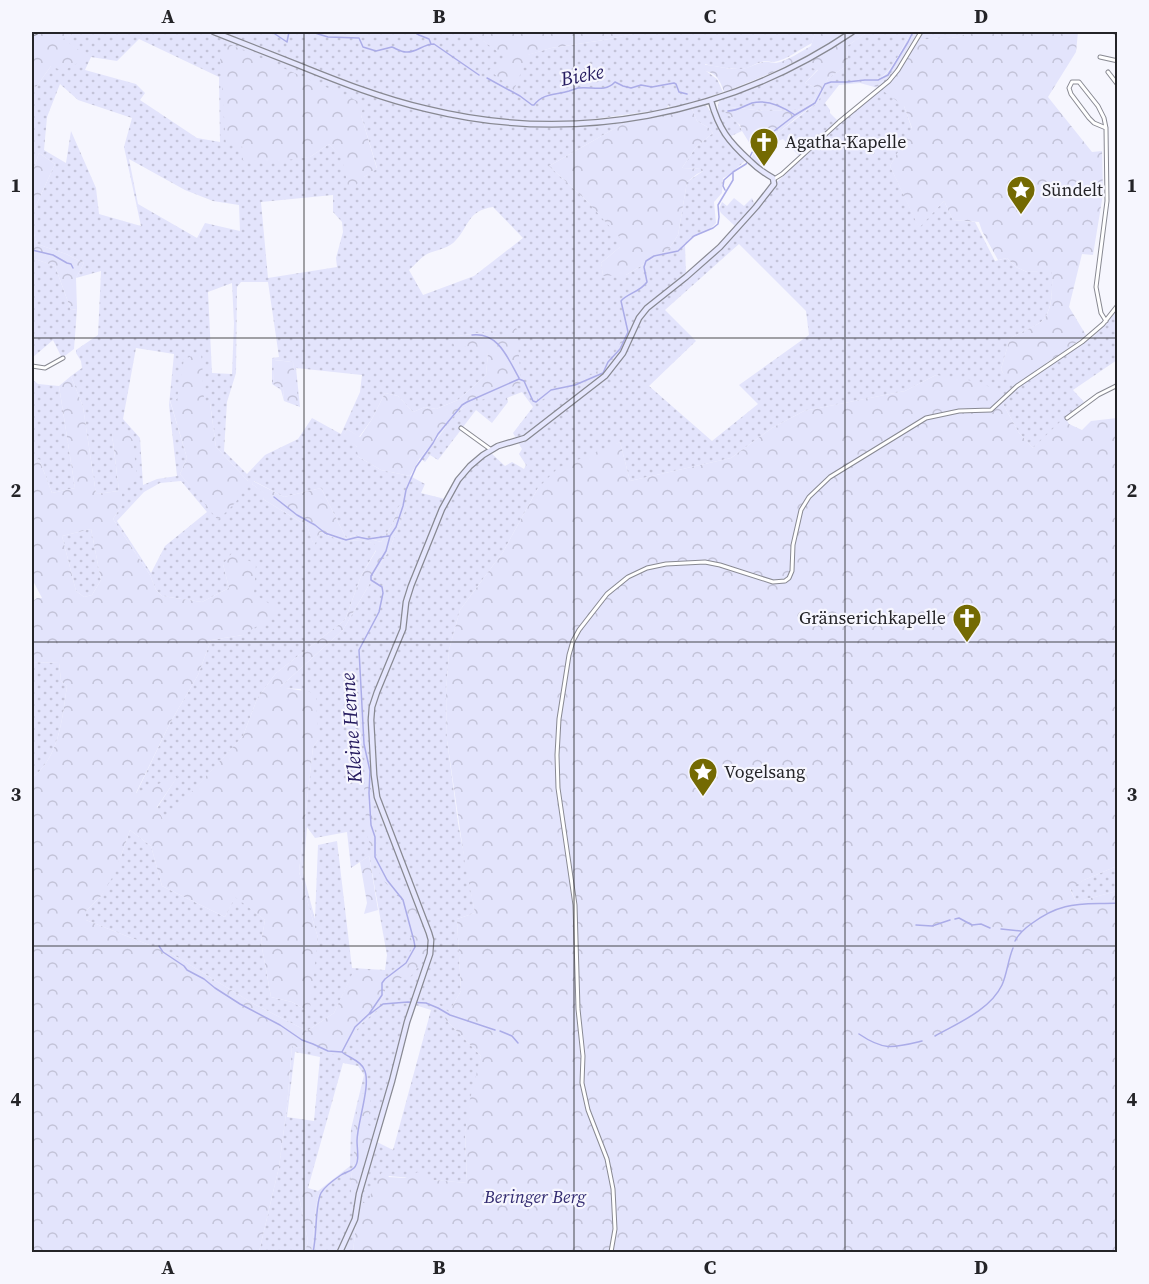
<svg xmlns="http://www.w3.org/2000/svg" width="1149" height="1284" font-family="'Source Serif 4',serif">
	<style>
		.grass { fill: url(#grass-dots); fill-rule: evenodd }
		.forest { fill: url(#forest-crowns); fill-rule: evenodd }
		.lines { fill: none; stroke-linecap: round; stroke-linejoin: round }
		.stream { stroke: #abace8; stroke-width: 1.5 }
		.street-casing { stroke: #888992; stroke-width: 5 }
		.secondary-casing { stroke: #888992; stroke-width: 7 }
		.street { stroke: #fff; stroke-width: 3 }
		.secondary { stroke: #e6e7fe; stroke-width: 4.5 }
		.grid { fill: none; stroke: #242428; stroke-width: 1.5; stroke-opacity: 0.55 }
		.labels { text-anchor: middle; stroke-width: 4.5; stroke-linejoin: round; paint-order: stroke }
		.poi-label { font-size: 18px; fill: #242428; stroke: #f6f6fe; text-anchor: start }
		.park-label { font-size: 18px; font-style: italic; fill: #342d72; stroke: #f6f6fe }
		.water-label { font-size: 20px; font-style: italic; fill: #251b5f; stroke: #f6f6fe }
		.neatline { fill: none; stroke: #242428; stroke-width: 2 }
		.grid-label { font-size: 20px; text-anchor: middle; font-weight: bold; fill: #242428 }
	</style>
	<defs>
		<pattern id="grass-dots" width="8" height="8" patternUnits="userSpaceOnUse" patternTransform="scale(1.5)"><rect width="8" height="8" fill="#e3e4fc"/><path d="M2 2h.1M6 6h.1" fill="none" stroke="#c3c3d8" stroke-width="1.8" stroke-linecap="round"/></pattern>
		<pattern id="forest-crowns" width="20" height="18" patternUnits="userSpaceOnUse" patternTransform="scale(1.5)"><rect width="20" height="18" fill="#e3e4fc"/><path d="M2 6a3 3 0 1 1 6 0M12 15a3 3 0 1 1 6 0" fill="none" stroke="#c3c3d8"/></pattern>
	</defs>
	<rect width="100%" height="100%" fill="#f6f6fe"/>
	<path class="grass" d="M 76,32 L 471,32 L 506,57 L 527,55 L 551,48 L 604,40 L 643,32 L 815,32 L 812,43 C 800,49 787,60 774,62 C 771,62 768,61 765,61 C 757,62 750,68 742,69 C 736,70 711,66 705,64 L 706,71 L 717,79 L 723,92 L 685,105 L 671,108 L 668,105 L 667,109 L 580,121 L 542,122 L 542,127 L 626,122 L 549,166 L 586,200 L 620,237 L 620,247 L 601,263 L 603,275 L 626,275 L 669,249 L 678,235 L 687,182 L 703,171 L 703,169 L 682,168 L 696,147 L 713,133 L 709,128 L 697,121 L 692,109 L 703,105 L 707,106 L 726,139 L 745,161 L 729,175 L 723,178 L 722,193 L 714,202 L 716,223 C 706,235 695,232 685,245 L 686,274 L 645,307 L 620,354 L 603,380 L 622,358 L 642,317 L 646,312 L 738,230 L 777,182 L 853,110 L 878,88 L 860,83 L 839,85 L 825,103 L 830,110 L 830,113 L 839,122 L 799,156 L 783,139 L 778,141 L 777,145 L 766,155 L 759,166 L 750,159 L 755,152 L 778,133 L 818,102 L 828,78 L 848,65 L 847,46 L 868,32 L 910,32 C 905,44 892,71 880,78 C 876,80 870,79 865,79 L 877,87 L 892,72 L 919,32 L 968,32 L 960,37 L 917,40 L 904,106 L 912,129 L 890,166 L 919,227 L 944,201 L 953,220 L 975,222 L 995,261 L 1007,258 L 1016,267 L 1027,272 L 1052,270 C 1052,285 1054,311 1041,322 C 1032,328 1020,333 1010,338 L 1001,369 L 1003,373 L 1027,381 L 1094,336 L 1117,310 L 1117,360 L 1073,390 L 1084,402 L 1033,448 L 1019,433 L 1003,404 L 1003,399 L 936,375 L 905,391 L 804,411 L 772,428 L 731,458 L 630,481 L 620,442 L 538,488 L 503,552 L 460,610 L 449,650 L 446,693 L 447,740 L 458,823 L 475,913 L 457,919 L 461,991 L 445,1019 L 481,1056 L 465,1132 L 467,1183 L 389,1176 L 371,1203 L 362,1203 L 362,1171 L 376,1130 L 354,1126 L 354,1162 L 350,1183 L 357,1214 L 353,1252 L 311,1252 C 315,1234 313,1213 319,1194 L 299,1197 L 308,1241 L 305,1252 L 259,1252 L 279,1167 L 287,1106 L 292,1046 L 342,1055 L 359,1026 L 376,1011 L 385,993 L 354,971 L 334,1013 L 307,1031 L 254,1004 L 172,954 L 86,920 L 86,911 L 101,896 L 121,856 L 130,830 L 151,846 L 162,886 L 225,917 L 235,896 L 265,920 L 261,942 L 271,997 L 292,1002 L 306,1010 L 318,938 L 299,872 L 313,747 L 318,740 L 301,689 L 279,688 L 343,630 L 389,550 L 407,506 L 399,506 L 392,525 L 381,542 L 356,535 L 346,538 L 321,488 L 284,497 L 254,481 L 252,484 L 266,494 L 263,499 L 307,526 L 314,545 L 320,532 L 342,541 L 362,540 L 376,544 L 376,550 L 361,576 L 345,620 L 276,673 L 257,699 L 243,736 L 164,823 L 157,808 L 177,777 L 136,794 L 170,723 L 198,675 L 211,640 L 243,635 L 254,594 L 223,564 L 229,588 L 202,602 L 162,596 L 156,590 L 150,575 L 113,519 L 122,505 L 122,489 L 112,434 L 119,491 L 96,494 L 83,407 L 71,376 L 82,368 L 81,361 L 76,353 L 76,350 L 98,335 L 101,271 L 76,278 L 84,263 L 66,254 L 37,244 L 32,227 L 32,214 L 55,164 L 39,153 L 32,174 L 32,85 L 36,87 L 51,66 L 88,57 L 62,39 ZM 139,39 L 219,77 L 220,142 L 197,138 L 140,100 L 145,93 L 136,84 L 85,70 L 91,57 L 117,61 ZM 60,84 L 78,100 L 132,118 L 124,147 L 141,226 L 99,214 L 96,188 L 71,131 L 66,163 L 44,150 L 47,117 ZM 361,115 L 377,168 L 364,177 L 329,144 L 310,157 L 244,160 L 242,142 L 226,145 ZM 129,159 L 185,190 L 213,201 L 239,205 L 240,231 L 205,223 L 197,238 L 138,204 ZM 333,195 L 333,212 L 342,222 L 343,232 L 336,258 L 337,267 L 268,278 L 261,202 ZM 493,207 L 523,238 L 474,276 L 423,295 L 409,270 C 415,265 420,258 427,254 C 436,250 450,248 456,240 C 470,225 467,211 493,207 ZM 739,244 L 806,311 L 809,335 L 739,385 L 758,404 L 712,441 L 649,386 L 696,341 L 665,310 ZM 241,282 L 268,282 L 279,357 L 272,358 L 272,384 L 281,390 L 284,401 L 300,407 L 296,368 L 362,375 L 360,392 L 341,434 L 312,418 L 298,439 L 265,455 L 247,474 L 224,451 L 227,402 L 236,373 L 237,287 ZM 232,283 L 234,324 L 232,374 L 212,373 L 208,292 ZM 517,329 L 517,338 L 467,406 C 454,412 448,424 440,435 C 433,443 427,450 420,458 L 425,462 L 430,455 L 438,460 L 476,410 L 492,423 L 508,402 L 507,398 L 522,392 L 533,407 L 513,433 L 522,449 L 519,454 L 526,465 L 524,469 L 512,462 L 505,466 L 490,452 L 470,469 L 445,499 L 421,493 L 425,484 L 410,476 L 381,470 L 357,456 L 357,447 L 344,435 L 347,429 L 359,437 L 372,419 L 385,393 L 398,396 L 413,412 L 425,407 L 436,409 L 458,400 L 486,375 L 488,353 L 452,337 L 496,330 L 493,336 L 506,338 ZM 136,348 L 174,354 L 169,405 L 177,476 L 157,479 L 143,485 L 140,438 L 123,419 ZM 275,360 L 293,362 L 294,373 L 284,399 L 283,389 L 273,383 ZM 177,399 L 210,403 L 216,447 L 248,481 L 191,487 L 180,474 L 187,458 L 170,401 ZM 181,481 L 207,512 L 165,546 L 151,573 L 117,521 L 144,492 L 160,483 ZM 307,827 L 315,838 L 347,832 L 351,868 L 369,856 L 387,955 L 385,970 L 352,968 L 337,841 L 318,845 L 315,919 L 303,873 ZM 415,1005 L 431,1010 L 393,1150 L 377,1142 ZM 295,1052 L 320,1057 L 314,1121 L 287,1117 ZM 343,1063 L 358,1066 L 364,1075 L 351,1129 L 350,1166 L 318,1191 L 308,1188 Z
		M 801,64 L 818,69 L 805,83 L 819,89 L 812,103 L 798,110 L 764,111 L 730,107 L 728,115 C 735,120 739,123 742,131 L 729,137 C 722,126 715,114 719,101 L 761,84 Z
		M 734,198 L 744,206 L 752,198 L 755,206 L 736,227 L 721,213 L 719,209 L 722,202 L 727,206 Z
		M 32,258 L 55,266 L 71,310 L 77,309 L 74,349 L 62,358 L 53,340 L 32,358 Z
		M 32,379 L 38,384 L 59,386 L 75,488 L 52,493 L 39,459 L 32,465 Z
		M 91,529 L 101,580 L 92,595 L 84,597 L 76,591 L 62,536 Z
		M 32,662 L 59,663 L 61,681 L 67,686 C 62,719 60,756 32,778 Z
		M 1117,866 L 1117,891 L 1076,902 L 1070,888 L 1084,880 Z"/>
	<path class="forest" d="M 42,32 L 76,32 L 63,39 L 89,57 L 63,71 L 51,66 L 36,87 L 32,85 L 32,35 Z
		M 471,32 L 643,32 L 604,40 L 551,48 L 528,55 L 514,90 L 489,70 L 505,57 Z
		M 815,32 L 847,32 C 806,58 770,75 724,92 C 722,85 717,74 709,72 C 703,70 702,72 695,68 L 697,65 C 712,63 725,70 740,69 C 747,69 755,64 763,62 C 768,61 772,63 776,63 C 787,61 802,51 811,46 Z
		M 856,32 L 868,32 L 847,46 L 848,65 L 828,78 L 818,102 L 796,118 L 755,152 L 742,131 L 740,125 L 725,112 L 726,108 L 730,107 L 764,111 L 798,110 L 812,103 L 819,89 L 805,83 L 818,70 L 801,64 Z
		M 910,32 L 919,32 L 892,72 L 877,87 L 860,82 C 867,78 872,82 879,79 C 891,74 906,43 910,32 Z
		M 968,32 L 1078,32 L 1076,52 L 1048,97 L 1092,152 L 1102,151 L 1103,194 L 1093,255 L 1082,254 L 1069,307 L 1086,335 L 1068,349 L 1046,363 L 1049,367 L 1020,386 L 1003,373 L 1001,369 L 1010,338 C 1020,333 1032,328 1041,322 C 1054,311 1052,286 1052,271 L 1027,272 L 1016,267 L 1007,258 L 998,260 L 982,231 L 979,222 L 953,220 L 944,201 L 919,228 L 890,166 L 912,128 L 904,106 L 879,88 L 901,65 L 917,40 L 960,37 Z
		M 229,44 L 364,104 L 361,115 L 377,169 L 364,177 L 349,192 L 342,157 L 329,144 L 310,157 L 271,162 L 243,160 L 242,143 L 226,146 L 220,57 Z
		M 692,109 L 697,121 L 709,128 L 713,133 L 696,147 L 682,168 L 704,169 L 703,171 L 697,174 L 687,182 L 678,235 L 669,249 L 626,275 L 603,276 L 601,263 L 620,247 L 620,237 L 608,231 L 610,227 L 586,200 L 549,166 L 626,122 Z
		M 39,153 L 55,164 L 32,214 L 32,174 Z
		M 32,227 L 37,244 L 66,254 L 84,263 L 76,278 L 77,309 L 71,310 L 55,266 L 32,258 Z
		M 621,319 L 631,324 L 629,332 L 618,354 L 597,378 L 557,391 L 537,403 L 537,398 L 554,388 L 569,385 L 595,373 L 603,366 L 618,349 L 623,334 Z
		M 515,328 L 517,329 L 521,383 L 461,409 L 452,418 L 440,434 L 420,458 L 410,476 L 381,470 L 357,456 L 357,447 L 343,436 L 347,429 L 360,437 L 372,419 L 385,393 L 398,396 L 413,412 L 425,407 L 436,409 L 458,400 L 486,375 L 488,353 L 475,354 L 470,346 L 455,348 L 451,337 L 497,330 L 493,336 L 506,338 Z
		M 201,353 L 204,399 L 210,403 L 216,447 L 248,481 L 236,502 L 218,520 L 180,474 L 187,458 L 170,400 L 177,399 L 184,359 Z
		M 274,360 L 293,362 L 299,406 L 284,399 L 283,389 L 273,384 Z
		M 936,375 L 980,382 L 1006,396 L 1003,399 L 1003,404 L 1019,433 L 1033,448 L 1065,417 L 1069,424 L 1082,430 L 1091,421 L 1117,418 L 1117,866 L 1084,880 L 1070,889 L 1076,902 L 1117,891 L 1117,1252 L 353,1252 L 357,1214 L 354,1214 L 350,1183 L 354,1162 L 354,1126 L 361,1094 L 371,1093 L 368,1125 L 376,1129 L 362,1171 L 363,1203 L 368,1203 L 372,1190 L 382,1172 L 388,1177 L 405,1178 L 418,1172 L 434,1180 L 467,1183 L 465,1132 L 470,1099 L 481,1056 L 445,1019 L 446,1016 L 434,1008 L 435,1003 L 437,1003 L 449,1012 L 461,991 L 457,919 L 475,913 L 465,864 L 447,740 L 446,693 L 449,650 L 460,610 L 503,552 L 538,488 L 558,468 L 620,442 L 630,481 L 731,458 L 772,428 L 804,411 L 905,391 Z
		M 71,376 L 83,407 L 96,494 L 119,491 L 112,433 L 124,429 L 133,440 L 137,480 L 122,489 L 122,505 L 113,519 L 150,575 L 156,590 L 162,596 L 202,602 L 229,588 L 223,564 L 232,553 L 256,564 L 254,594 L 281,611 L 243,635 L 211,640 L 198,675 L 170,723 L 136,793 L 178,776 L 157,807 L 164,822 L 243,736 L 257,699 L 276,673 L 345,620 L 361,576 L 376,551 L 375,544 L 362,540 L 342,541 L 320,532 L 314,546 L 307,526 L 263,499 L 265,494 L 252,484 L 253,481 L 284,497 L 321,488 L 346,538 L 356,535 L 381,542 L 392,525 L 399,506 L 407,506 L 389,550 L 343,630 L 280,687 L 310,692 L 316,697 L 318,740 L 313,747 L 299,872 L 318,938 L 310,1006 L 306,1010 L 292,1002 L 271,997 L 261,942 L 265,920 L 235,897 L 225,917 L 162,886 L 151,846 L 130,830 L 121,856 L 112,878 L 101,896 L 86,911 L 86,920 L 172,954 L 254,1004 L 307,1031 L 334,1013 L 354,970 L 385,974 L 385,993 L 376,1011 L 359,1026 L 342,1056 L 292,1046 L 287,1106 L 279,1167 L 259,1252 L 32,1252 L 32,778 C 60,756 62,719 67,686 L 61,681 L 59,663 L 32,662 L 32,602 L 37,598 L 42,598 L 32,579 L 32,465 L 39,459 L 52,493 L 75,488 L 59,386 ZM 91,529 L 101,580 L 92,595 L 84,597 L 76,591 L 62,536 Z
		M 371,761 L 373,781 L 371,787 L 373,825 L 377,837 L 376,857 L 390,880 L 401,884 L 412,893 L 427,937 L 428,952 L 424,960 L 411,976 L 388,981 L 389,972 L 404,964 L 413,946 L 401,900 L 383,880 L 374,861 L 367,834 L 364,792 L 366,763 Z
		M 369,856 L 378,910 L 364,914 L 367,903 L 360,862 Z
		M 302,1187 L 319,1194 C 313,1212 315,1234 311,1252 L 305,1252 L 308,1241 L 299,1197 Z"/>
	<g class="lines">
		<path class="stream" d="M 272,32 L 287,42 L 289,32
			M 304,32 L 315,33 L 328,37 L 359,38 L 363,47 L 376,51 L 392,47 C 397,49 401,52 406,52 C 416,53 423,44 434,44 L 479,75
			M 414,32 L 419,35 L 429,39 L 431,44
			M 487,78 L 520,96 L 532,105 L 534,105 C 543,93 556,95 569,91 C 572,90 575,89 578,88 C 591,86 605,93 615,82 L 623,86 L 631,88 L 641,85 L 652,87 L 674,83 L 676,84 L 679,92 L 687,94
			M 728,111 C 738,111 743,106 752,103 C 767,99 782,106 795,115
			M 725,190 L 723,186 L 724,180 L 732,173
			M 32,250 L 53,255 L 67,263 L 71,264 L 73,268
			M 472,335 C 499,332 508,359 519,378
			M 274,497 L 297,515 L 315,525 L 325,533 L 346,540 L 358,537 L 368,539 L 389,536
			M 955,919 L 959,918 L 972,925 L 981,924 L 990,928
			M 916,925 L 932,926 L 950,920
			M 1001,929 L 1021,931
			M 1015,941 C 1019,933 1024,929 1031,924 C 1063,900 1081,905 1118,903
			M 159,946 L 163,952 L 184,966 L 187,970 L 204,979 L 215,988 L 240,1004 L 280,1025 L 302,1040 L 313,1044 L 328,1051 L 342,1052
			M 370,1014 L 383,1004 L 408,1002 L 426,1003 L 438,1008 L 450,1015 L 495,1030
			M 500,1031 L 512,1036 L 518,1043
			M 859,1034 C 884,1051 893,1048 922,1041
			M 935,1036 C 958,1023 990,1010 1002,985 C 1007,974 1008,960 1013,948
			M 313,1252 C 317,1237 315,1204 321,1193 C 325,1186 335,1179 341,1175 C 345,1172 350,1172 354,1168 C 360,1162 357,1149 357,1141 C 357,1123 372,1083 364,1069 C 360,1060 349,1058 342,1052 L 343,1050 L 355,1027 L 369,1014 L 382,995 L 382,983 L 385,979 L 406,963 L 415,947 L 414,941 L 403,900 L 387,880 L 375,857 L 375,837 L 371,825 L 369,793 L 370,771 L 364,744 L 359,650 L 379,612 L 383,593 L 382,587 L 371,580 L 371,576 L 386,551 L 390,536 L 396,527 L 403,506 L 406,490 L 416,467 L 433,443 L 438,434 L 462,405 L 467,402 L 519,379 L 524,381 L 533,401 L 536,402 L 551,390 L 575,385 L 603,373 L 608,362 L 620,349 L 628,332 L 621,301 C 628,293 640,292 647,282 L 644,267 L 646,261 L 654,256 L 678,251 L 694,236 L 713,228 L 718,224 L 719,217 L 718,205 L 733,180 L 733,172 L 746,164 L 756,145 L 795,115 L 815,103 L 825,84 L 831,82 L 847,82 L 865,80 L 878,80 L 888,75 L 908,42 L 913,32"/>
		<g class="street-casing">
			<path id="street" d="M 1115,32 L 1118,32
				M 1100,57 L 1118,61
				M 1108,72 L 1118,85
				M 774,179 L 782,174 L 839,122 L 889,81 L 898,70 L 921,32
				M 1106,321 L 1101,313 L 1096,287 L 1107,201 L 1106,128 L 1104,118 L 1098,106 L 1079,82 L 1072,82 L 1069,88 L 1071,94 L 1089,118 L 1094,123 L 1106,128
				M 32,366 L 45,368 L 63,358
				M 1067,418 L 1098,395 L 1118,385
				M 461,428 L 490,449
				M 611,1252 L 615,1229 L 613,1189 L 607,1159 L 588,1110 L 582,1083 L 583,1056 L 578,1009 L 575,905 L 558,788 L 557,755 L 559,719 L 569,655 L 573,641 L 579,630 L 607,594 L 628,577 L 647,568 L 666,564 L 705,562 L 720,565 L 773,582 L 785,581 L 789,578 L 792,571 L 793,545 L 801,510 L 809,497 L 830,477 L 926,418 L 959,411 L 991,410 L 1017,386 L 1082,342 L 1103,324 L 1118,305"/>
		</g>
		<g class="secondary-casing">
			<path id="secondary" d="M 214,32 C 242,43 270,54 298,65 C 340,82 383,99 427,109 C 573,145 728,116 852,32
				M 32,33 L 35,32
				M 340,1252 L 355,1219 L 359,1194 L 392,1081 L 407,1022 L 430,954 L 431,940 L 429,933 L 377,797 L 374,775 L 371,720 L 372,707 L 377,692 L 403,629 L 406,602 L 411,586 L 442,509 L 458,480 L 470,466 L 483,455 L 498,446 L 525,438 L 605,376 L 623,353 L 639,318 L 647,308 L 686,277 L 720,247 L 756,207 L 774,184 L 773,178 C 764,173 757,168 750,161 C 728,141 719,129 711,101"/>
		</g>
		<use href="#street" class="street"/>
		<use href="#secondary" class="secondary"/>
	</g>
	<path class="grid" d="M 304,32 L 304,1252M 574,32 L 574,1252M 845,32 L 845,1252M 32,338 L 1118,338M 32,642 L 1118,642M 32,946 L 1118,946"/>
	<defs>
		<g id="church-pin" transform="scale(1.5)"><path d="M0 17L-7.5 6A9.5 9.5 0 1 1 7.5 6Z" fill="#746a02" stroke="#f6f6fe"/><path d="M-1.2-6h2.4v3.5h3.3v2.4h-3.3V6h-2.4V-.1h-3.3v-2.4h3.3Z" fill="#fff"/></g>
		<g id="sight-pin" transform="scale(1.5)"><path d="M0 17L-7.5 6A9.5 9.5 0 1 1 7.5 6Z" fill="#746a02" stroke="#f6f6fe"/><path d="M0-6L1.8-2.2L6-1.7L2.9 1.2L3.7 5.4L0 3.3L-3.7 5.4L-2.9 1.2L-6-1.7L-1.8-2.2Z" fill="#fff"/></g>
	</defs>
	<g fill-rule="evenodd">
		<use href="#church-pin" x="764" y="142"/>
		<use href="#sight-pin" x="1021" y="190"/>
		<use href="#church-pin" x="967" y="618"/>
		<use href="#sight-pin" x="703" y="772"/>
	</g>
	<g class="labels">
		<g class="poi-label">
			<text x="785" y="148">Agatha-Kapelle</text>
			<text x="1042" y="196">Sündelt</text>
			<text x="946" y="624" text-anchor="end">Gränserichkapelle</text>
			<text x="724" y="778">Vogelsang</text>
		</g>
		<g class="park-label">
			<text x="535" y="1203">Beringer Berg</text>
		</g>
		<g class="water-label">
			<text transform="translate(582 75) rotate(-11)" y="7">Bieke</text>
			<text transform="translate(351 728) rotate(-94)" y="7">Kleine Henne</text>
		</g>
	</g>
	<rect width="1149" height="1284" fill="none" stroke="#f6f6fe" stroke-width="66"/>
	<rect x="33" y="33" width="1083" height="1218" class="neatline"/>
	<g class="grid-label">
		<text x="168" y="23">A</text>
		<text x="439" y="23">B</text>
		<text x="710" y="23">C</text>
		<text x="981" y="23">D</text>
		<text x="16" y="192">1</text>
		<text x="1132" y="192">1</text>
		<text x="16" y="497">2</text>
		<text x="1132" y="497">2</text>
		<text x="16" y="801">3</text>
		<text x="1132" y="801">3</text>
		<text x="16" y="1106">4</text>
		<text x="1132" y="1106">4</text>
		<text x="168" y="1274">A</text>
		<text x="439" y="1274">B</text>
		<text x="710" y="1274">C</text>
		<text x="981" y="1274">D</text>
	</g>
</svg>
